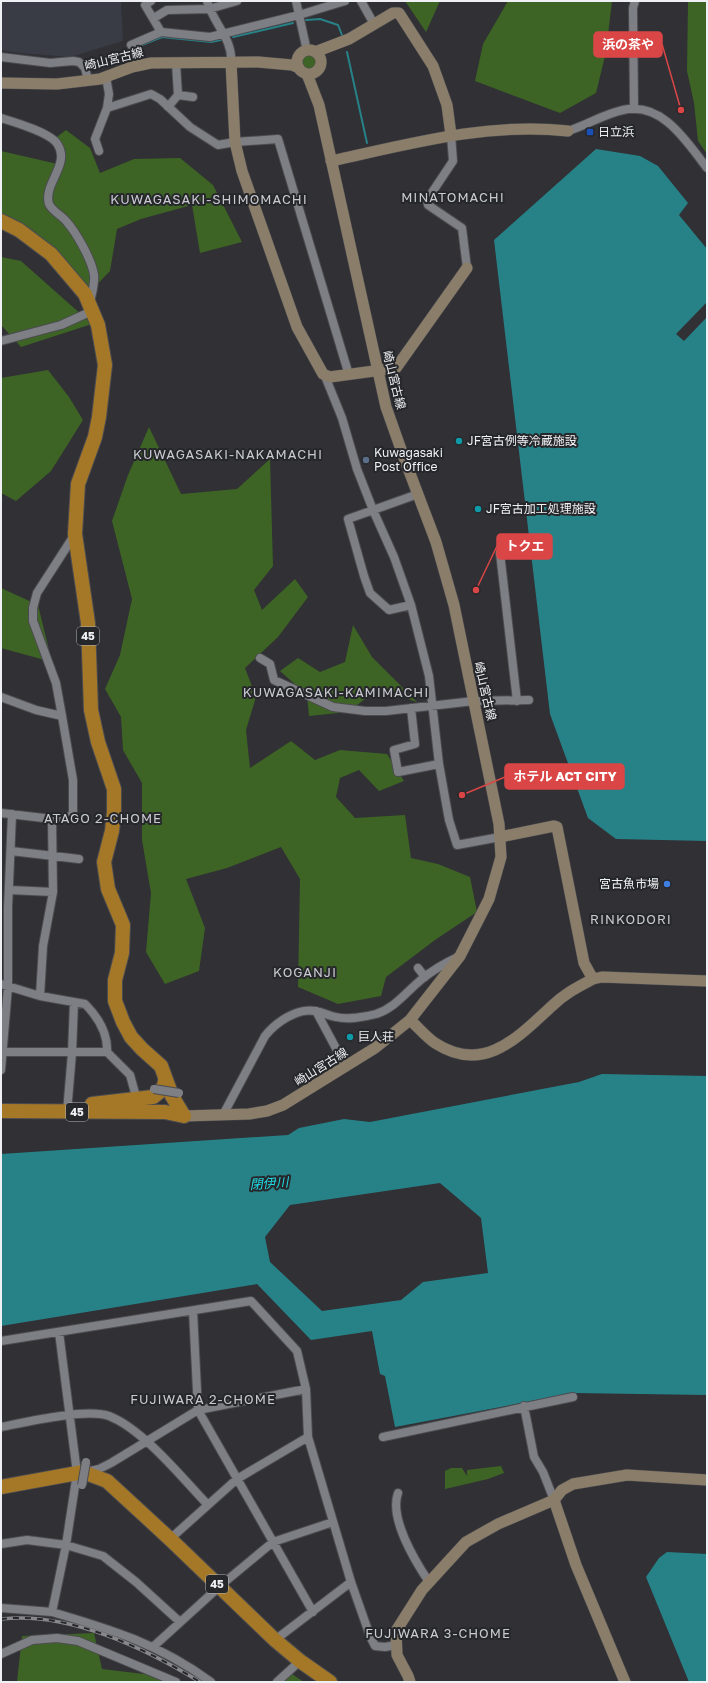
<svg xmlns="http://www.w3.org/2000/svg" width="708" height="1683" font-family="'Golos Text','Noto Sans JP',sans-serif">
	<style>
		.built { fill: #393b45 }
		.green { fill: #3e6327 }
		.forest { fill: #3d6424 }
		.water { fill: #278288; fill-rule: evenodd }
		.pier { fill: #303035 }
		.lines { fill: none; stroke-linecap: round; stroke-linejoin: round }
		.stream { stroke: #278288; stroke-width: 2 }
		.street-casing { stroke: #4c4c50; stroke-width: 10 }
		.secondary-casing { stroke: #4c4c50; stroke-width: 12 }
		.highway-casing { stroke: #4c4c50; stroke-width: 16 }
		.street { stroke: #7e7f85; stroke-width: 8 }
		.secondary { stroke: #8a7d69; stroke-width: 11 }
		.highway { stroke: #a57827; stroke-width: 14 }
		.rail-casing { stroke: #87878c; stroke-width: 3.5 }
		.rail { stroke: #26272b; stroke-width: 2; stroke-dasharray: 6; stroke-linecap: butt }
		.street-bridge-casing { stroke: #4c4c50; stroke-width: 10; stroke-linecap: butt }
		.street-bridge { stroke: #7e7f85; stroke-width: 8 }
		.transit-dot { fill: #1a4fb4; stroke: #26272b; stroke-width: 1.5 }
		.culture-dot { fill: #0f9aa8; stroke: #26272b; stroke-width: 1.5 }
		.service-dot { fill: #5c6f8a; stroke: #26272b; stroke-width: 1.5 }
		.shop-dot { fill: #3f7fe0; stroke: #26272b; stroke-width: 1.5 }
		.labels { text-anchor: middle; stroke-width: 4; stroke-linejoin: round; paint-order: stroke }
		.shield { fill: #26272b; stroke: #b3b4b7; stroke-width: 1 }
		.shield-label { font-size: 11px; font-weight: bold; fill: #eff0f3 }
		.street-label { font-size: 12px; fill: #eff0f3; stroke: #26272b }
		.poi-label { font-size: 12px; fill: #eff0f3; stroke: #26272b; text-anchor: start }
		.neighbourhood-label { font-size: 13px; letter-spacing: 1px; fill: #c9cad0; stroke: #26272b }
		.water-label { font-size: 13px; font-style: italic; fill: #1fdae4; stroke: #26272b }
		.leader { fill: none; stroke: #da4646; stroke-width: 1.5 }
		.callout-dot { fill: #da4646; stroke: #26272b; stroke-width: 1.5 }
		.callout { fill: #da4646; stroke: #da4646; stroke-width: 1.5 }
		.callout-label { font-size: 13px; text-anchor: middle; font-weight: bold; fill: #fff }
	</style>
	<rect width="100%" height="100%" fill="#303035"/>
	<path class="built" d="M 1,1 L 121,1 L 123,41 L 70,57 L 20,53 L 1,50 Z"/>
	<path class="green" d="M302 62a7 7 0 1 1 14 0a7 7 0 1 1-14 0Z
		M 292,1674 L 304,1682 L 283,1682 Z"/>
	<path class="forest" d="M 405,1 L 440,1 L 426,32 Z
		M 508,1 L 612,1 L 606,52 L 596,93 L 560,113 L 475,81 L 483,44 Z
		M 688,1 L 707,1 L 707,154 L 698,141 L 694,103 L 687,71 Z
		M 66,130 L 90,148 L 100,173 L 134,159 L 180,158 L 213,185 L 242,242 L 200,253 L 192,205 L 141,219 L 117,229 L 110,271 L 82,300 L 33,234 L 1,228 L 1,151 L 62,165 L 53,140 Z
		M 1,257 L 21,261 L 92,324 L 21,347 L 1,325 Z
		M 48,370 L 69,397 L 83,420 L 51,471 L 16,501 L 1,493 L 1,378 Z
		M 149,427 L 181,494 L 237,489 L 270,459 L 273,566 L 254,590 L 262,610 L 295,579 L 308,597 L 278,637 L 245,668 L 256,697 L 246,730 L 250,768 L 291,741 L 315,760 L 340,750 L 387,754 L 404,781 L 379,791 L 359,770 L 340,778 L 336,797 L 355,818 L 405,815 L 411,858 L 438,864 L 470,877 L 477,912 L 435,940 L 386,977 L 381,996 L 338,1004 L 298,987 L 300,879 L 281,847 L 227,868 L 186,879 L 205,928 L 199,971 L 165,984 L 146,952 L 151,893 L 142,840 L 142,783 L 123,750 L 121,717 L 105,689 L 120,655 L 132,599 L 112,521 L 128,475 Z
		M 1,588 L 38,605 L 52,662 L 1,648 Z
		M 353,625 L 372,657 L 417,702 L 378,689 L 348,712 L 309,716 L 307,695 L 280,671 L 298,658 L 320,672 L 345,662 Z
		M 501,1466 L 504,1473 L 488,1479 L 445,1489 L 445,1471 L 451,1468 L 462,1468 L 467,1476 L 467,1470 Z
		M 94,1633 L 102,1669 L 161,1676 L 164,1682 L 17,1682 L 22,1636 Z"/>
	<path class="water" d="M 596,149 L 640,156 L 658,166 L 688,203 L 679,215 L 707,249 L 707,841 L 616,839 L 588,818 L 550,714 L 494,240 Z
		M 602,1074 L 707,1076 L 707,1395 L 574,1393 L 395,1427 L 385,1376 L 380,1374 L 372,1331 L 311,1340 L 257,1284 L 1,1326 L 1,1154 L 288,1135 L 299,1128 L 344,1119 L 370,1122 L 579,1082 ZM 440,1183 L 481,1218 L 488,1273 L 423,1282 L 401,1300 L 322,1311 L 270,1262 L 265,1237 L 290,1205 Z
		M 667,1552 L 707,1554 L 707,1682 L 689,1682 L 646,1577 L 659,1558 Z"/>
	<path class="pier" d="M 707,302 L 707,317 L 684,341 L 676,334 Z"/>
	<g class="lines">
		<path class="stream" d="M 306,20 L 320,19 L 338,25 L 342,35
			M 233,37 L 293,23
			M 132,49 L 162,37 L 211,42 L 221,40
			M 347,52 L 367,143"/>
		<g class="street-casing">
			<path id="street" d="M 151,1 L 145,5 L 161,32 L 210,37 L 299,15 L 345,1
				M 207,1 C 213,23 233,39 231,62
				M 296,1 L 307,51
				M 361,1 L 374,24
				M 154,18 L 167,10 L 209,9 L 237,1
				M 131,45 L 161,32
				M 1,57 L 50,63 L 73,61 L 79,62 L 85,68 L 88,80
				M 106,77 L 109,94 L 107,108 L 151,94 L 160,99 L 190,127 L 218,145 L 235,142 L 278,139 L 349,375
				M 178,95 L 193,97
				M 168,107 L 178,95 L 176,63
				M 634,109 L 633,8 L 635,1
				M 1,118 C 14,122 52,133 58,145 C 70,165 43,184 49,204 C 52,211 61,215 66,221 C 76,232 92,260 94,275 C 95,284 92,293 90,302
				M 568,131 C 587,125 604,114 623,110 C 662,101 687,142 707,168
				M 451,135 L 453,161 L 427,200 L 428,205 L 462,228 L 467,268
				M 99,151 L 95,139 L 107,108
				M 1,341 L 61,325 L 92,311
				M 325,376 L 342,418 L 357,469 L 373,510 L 394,557 L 411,605 L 429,676 L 439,764 L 449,820 L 457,845 L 500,837
				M 500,553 L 517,701
				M 411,605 L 389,610 L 370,593 L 364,576 L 348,519 L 418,494
				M 260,658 L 270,664 L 274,680 L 333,707 L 365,711 L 386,711 L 474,701 L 529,700
				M 1,697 L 36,710 L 62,716 L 73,780 L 73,816 L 52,819 L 1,813
				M 411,708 L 415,744 L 394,750 L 398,772 L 439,764
				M 62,716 L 56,683 L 33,621 L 33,608 L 37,593 L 75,534
				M 52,819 L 53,892
				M 11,851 L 79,859
				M 10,890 L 53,892 L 43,946 L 40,996
				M 418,968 L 425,977
				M 1,984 L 40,996 L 85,1004 C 98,1017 108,1033 107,1052 L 1,1052
				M 316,1011 L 346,1067
				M 107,1052 L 130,1075 L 137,1100
				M 1,1070 L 8,987 L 8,907 L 12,814
				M 67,1112 L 72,1053 L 74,1002
				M 223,1115 L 265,1036 C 276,1022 297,1008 315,1011 C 322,1012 329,1016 336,1017 C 347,1020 365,1017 376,1014 C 395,1008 406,992 422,979 C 433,970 445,963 458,957
				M 193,1311 L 198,1410 L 313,1612
				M 1,1341 L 251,1301 L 297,1351 L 306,1389 L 308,1437 L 351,1582 L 370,1636 L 375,1646 L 385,1647 L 396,1645
				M 524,1406 L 534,1457 L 543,1472 L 554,1500
				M 1,1427 C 26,1422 86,1408 109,1416 C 143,1429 183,1479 208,1505
				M 383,1437 L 573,1397
				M 86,1472 L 99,1469 L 111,1463 L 198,1410 L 306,1389
				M 398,1493 C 389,1518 415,1561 429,1582
				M 170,1539 L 237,1479 L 308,1437
				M 1,1544 L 27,1540 L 66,1545 L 103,1556 L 136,1582 L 180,1622
				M 1,1608 L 52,1612 L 66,1545 L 77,1473 L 59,1332
				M 52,1612 C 113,1630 159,1644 211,1682
				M 275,1640 L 351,1582
				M 154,1646 L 220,1586 L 273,1542 L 333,1522
				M 1,1654 L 32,1640 L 57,1638 L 78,1641 L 176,1682
				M 277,1682 L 300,1661"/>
		</g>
		<g class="secondary-casing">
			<path id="secondary" d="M297 62a12 12 0 1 1 24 0a12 12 0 1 1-24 0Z
				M 315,52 L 349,39 L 393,13 L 399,13 L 433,66 L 447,105 L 451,135
				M 231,62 L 235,142 L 242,171 L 297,327 L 323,374 L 330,377 L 396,368 L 467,268
				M 1,83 L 57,84 L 100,79 L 132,67 L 151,63 L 258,62 L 292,65 L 299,68
				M 331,161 C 409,144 488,122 568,131
				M 593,979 L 602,977 L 707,981
				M 410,1020 C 418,1027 426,1037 435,1043 C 484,1075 518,1037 552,1006 C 564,994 578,987 593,979 L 584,963 L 557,827 L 554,826 L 500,837
				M 184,1116 L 249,1114 L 267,1111 L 283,1105 L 375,1048 L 410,1020 L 460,956 L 489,899 L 501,857 L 499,824 L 454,605 L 436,542 L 403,455 L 386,407 L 319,105 L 307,74
				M 554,1500 L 576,1565 L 625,1682
				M 410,1682 L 408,1676 L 397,1655 L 396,1631 L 422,1590 L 466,1542 L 498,1524 L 554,1500 L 562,1490 L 573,1484 L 627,1475 L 707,1480"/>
		</g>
		<g class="highway-casing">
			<path id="highway" d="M 1,221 L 19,230 L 51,254 L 85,294 L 98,325 L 105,365 L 99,417 L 95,437 L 78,484 L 75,534 L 88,623 L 91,710 L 98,742 L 114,789 L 114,812 L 112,831 L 104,862 L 108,889 L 123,925 L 122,953 L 115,980 L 115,1001 L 123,1022 L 131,1037 L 142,1049 L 161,1066 L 172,1096 L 184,1116
				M 92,1104 L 153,1097 C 160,1092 166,1087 165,1078
				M 1,1111 L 165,1112 L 184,1116
				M 1,1487 L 83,1472 L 107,1481 L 170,1539 L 275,1640 L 300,1661 L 330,1682"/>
		</g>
		<use href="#street" class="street"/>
		<use href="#secondary" class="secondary"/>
		<use href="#highway" class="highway"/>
		<g class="rail-casing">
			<path id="rail" d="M 1,1619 C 68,1611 145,1648 200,1682"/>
		</g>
		<use href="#rail" class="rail"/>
		<g class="street-bridge-casing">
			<path id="street-bridge" d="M 154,1089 L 179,1093
				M 82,1485 L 86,1462"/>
		</g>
		<use href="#street-bridge" class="street-bridge"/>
	</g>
	<rect class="transit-dot" x="586" y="128" width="8" height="8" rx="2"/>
	<g class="culture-dot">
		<circle cx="459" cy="441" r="4"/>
		<circle cx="478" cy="509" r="4"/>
		<circle cx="350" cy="1037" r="4"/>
	</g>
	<circle class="service-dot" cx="366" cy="460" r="4"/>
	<circle class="shop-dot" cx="667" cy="884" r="4"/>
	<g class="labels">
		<g class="shield">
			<rect x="77" y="627" width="22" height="18" rx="3"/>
			<rect x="66" y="1103" width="22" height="18" rx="3"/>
			<rect x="206" y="1575" width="22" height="18" rx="3"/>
		</g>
		<g class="shield-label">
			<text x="88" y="640">45</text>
			<text x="77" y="1116">45</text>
			<text x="217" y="1588">45</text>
		</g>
		<g class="street-label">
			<text transform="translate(114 59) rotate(-14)" y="4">崎山宮古線</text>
			<text transform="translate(394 380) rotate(76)" y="4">崎山宮古線</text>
			<text transform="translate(485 691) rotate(77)" y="4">崎山宮古線</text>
			<text transform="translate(321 1067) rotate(-32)" y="4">崎山宮古線</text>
		</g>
		<g class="poi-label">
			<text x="598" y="136">日立浜</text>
			<text x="467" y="445">JF宮古例等冷蔵施設</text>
			<text x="374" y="457">Kuwagasaki<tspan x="374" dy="14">Post Office</tspan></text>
			<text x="486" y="513">JF宮古加工処理施設</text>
			<text x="659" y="888" text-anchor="end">宮古魚市場</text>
			<text x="358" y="1041">巨人荘</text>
		</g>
		<g class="neighbourhood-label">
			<text x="453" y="202">MINATOMACHI</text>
			<text x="209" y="204">KUWAGASAKI-SHIMOMACHI</text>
			<text x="228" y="459">KUWAGASAKI-NAKAMACHI</text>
			<text x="336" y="697">KUWAGASAKI-KAMIMACHI</text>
			<text x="103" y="823">ATAGO 2-CHOME</text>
			<text x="631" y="924">RINKODORI</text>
			<text x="305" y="977">KOGANJI</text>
			<text x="203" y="1404">FUJIWARA 2-CHOME</text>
			<text x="438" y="1638">FUJIWARA 3-CHOME</text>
		</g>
		<g class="water-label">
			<text transform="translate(269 1183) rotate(-4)" y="5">閉伊川</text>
		</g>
	</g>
	<path class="leader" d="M681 110L662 44M476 590L497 546M462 795L505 777"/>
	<g class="callout-dot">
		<circle cx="681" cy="110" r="4"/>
		<circle cx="476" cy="590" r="4"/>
		<circle cx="462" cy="795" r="4"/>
	</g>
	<g class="callout">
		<rect x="594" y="32" width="68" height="25" rx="4"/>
		<rect x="497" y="534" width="55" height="25" rx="4"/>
		<rect x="505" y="764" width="119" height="25" rx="4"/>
	</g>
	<g class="callout-label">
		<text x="628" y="49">浜の茶や</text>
		<text x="525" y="551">トクエ</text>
		<text x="565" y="781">ホテル ACT CITY</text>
	</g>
	<rect width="708" height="1683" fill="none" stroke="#eff0f3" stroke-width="4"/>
</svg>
